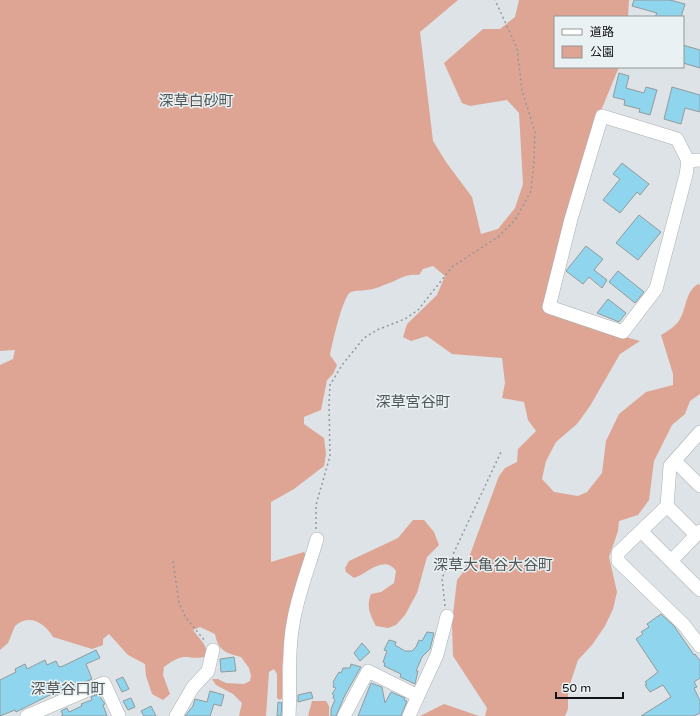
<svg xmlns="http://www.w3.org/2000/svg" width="700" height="716" font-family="'Varela Round','Noto Sans JP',sans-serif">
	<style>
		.green { fill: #dea594 }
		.building { fill: #8fd5ed; stroke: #939a9c }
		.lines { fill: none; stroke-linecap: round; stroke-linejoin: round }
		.minor-casing { stroke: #a9b0b2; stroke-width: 14 }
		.path { stroke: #93989a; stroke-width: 1.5; stroke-dasharray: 2 3; stroke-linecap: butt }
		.minor { stroke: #fff; stroke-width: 13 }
		.labels { text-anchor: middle; stroke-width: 3; stroke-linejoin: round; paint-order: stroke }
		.neighbourhood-label { font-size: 15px; fill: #515759; stroke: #eaf1f3 }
	</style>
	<rect width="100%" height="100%" fill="#dde3e6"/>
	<path class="green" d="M 0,0 L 458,0 L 420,32 L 433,141 L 446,162 L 472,197 L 481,234 L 498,229 L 515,208 L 523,184 L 519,113 L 507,100 L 470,106 L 462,103 L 444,63 L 483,29 L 500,29 L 515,17 L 519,0 L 629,0 L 628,17 L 555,17 L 555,67 L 619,67 L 600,113 L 546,310 L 581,325 L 640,341 L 620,354 L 590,406 L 577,424 L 556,442 L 546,461 L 542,479 L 554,492 L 578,496 L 587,492 L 602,473 L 606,441 L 619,414 L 646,392 L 673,385 L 673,374 L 661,335 C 668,331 676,326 680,319 C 687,307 685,292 698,284 L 700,285 L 700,394 L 690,401 L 685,414 L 672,425 L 654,461 L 649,500 L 638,515 L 619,521 L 618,531 L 609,557 L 617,592 L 613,609 L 605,626 L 592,645 L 578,660 L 568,690 L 568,709 L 565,716 L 485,716 L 487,708 L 453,656 L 452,623 L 457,580 L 464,571 L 499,476 L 505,468 L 517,462 L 518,449 L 536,431 L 528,420 L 524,402 L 502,398 L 505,383 L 502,358 L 452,354 L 427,336 L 411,341 L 403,337 L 407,324 L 437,295 L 445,276 L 433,266 L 423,269 L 419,275 C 405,273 397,281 384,285 C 379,287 372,290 366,290 C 362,291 356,290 351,292 C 343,295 332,344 330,355 L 337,365 L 333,374 L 327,380 L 321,410 L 304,417 L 304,424 L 324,438 L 326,454 L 324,466 L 294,489 L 271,502 L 271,562 L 304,552 L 309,562 L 285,642 L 282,667 L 282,698 L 280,700 L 277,698 L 277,674 L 274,669 L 269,672 L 266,716 L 239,716 L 242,703 L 233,694 L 216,685 L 212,679 L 218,679 L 226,683 L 244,684 L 250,681 L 251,676 L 249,668 L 241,657 C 225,653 218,650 215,634 L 200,627 L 193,630 L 204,644 L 209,656 C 187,662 187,649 164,667 L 163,675 L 170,694 L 163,700 L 152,694 L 146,676 L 145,664 L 128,655 L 109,634 L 103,639 L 103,645 L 92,649 L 53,637 C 45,623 29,613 15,626 L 8,643 L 0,650 L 0,365 L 13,359 L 15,350 L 0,351 Z
		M 413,520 L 424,520 L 434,532 L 439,545 L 427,557 L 417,593 L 405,615 L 396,625 L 388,628 L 376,626 C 370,615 366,606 371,594 L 381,592 L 394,583 L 396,571 C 384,554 367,574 354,578 L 346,572 L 345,568 L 349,561 L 398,538 Z
		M 312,701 L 326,701 L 329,706 L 329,716 L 308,716 Z
		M 444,704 L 479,716 L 420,716 Z"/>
	<path class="building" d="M 634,0 L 670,0 L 685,4 L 681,17 L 655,17 L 657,13 L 632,6 Z
		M 683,45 L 700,50 L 700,68 L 683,63 Z
		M 619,73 L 629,76 L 626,88 L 644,93 L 646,87 L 657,90 L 650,115 L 639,112 L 640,109 L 624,105 L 625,100 L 613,97 Z
		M 672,87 L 700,95 L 700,112 L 685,108 L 681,124 L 664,119 Z
		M 622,163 L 649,184 L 640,195 L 637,192 L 620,213 L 603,200 L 620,179 L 613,174 Z
		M 639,215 L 661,232 L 638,260 L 616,243 Z
		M 586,246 L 603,259 L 594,270 L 607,280 L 602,288 L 589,277 L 583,284 L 566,271 Z
		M 618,271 L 644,292 L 635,303 L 609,282 Z
		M 608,299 L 626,313 L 619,322 L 597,313 Z
		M 661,614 L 674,626 L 694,655 L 695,654 L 700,661 L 700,678 L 694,682 L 697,687 L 694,688 L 700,701 L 700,713 L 694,716 L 641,716 L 671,697 L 663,685 L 650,692 L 645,685 L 647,684 L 645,682 L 658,672 L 636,639 L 643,634 L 641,632 L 649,627 L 647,624 Z
		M 427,632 L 434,633 L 430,649 L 422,657 L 416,671 L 418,671 L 415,684 L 400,677 L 401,674 L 384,666 L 385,663 L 383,662 L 387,651 L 384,650 L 389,640 L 396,642 L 395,645 L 405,651 L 412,651 L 416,647 L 419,640 L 422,641 Z
		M 362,643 L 370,652 L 360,661 L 354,653 Z
		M 96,650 L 100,658 L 86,664 L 92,679 L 53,696 L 52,694 L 16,712 L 15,710 L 0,716 L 0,680 L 16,672 L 15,669 L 25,664 L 27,669 L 45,660 L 47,665 L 56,661 L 59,667 L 63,666 Z
		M 234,657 L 236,671 L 221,672 L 220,659 Z
		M 351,664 L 361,667 L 345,695 L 336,716 L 331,716 L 331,709 L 335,700 L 333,698 L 334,695 L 332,694 L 336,688 L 333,687 L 334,684 L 333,682 L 339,672 L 341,673 L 343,668 L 350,668 Z
		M 123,677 L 129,689 L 122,692 L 116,680 Z
		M 371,683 L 382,687 L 385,703 L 391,692 L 405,698 L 404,700 L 407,701 L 401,716 L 358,716 Z
		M 210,691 L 224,695 L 221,706 L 214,704 L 210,716 L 185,716 L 193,706 L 195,699 L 207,702 Z
		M 311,692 L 313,698 L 298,702 L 298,695 Z
		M 98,694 L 105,704 L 103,705 L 107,716 L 61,716 L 63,715 L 61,711 L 67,708 L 69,712 L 82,706 L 81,704 L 92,700 L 91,697 Z
		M 131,698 L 135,707 L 128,710 L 123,701 Z
		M 278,702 L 282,703 L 281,716 L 277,716 Z
		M 151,706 L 156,716 L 144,716 L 141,711 Z"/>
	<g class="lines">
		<g class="minor-casing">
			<path id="minor" d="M 602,116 L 677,139 L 688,161 L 686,175 L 656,289 L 623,332 L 549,307 L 571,219 Z
				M 688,161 L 700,160
				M 700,432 L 670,466 L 667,506 L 618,553 L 618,561 L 684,625 L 700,646
				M 675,461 L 700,486
				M 667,506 L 696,535
				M 641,531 L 700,590
				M 671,561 L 700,531
				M 418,696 L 437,655 L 447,616
				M 27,716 L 104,683 L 119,716
				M 176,716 L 193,687 L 208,671 L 213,650
				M 289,716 C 291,685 287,655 293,624 C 297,596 309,567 317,539
				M 344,716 L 368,671 L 418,696 L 409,716"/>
		</g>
		<path class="path" d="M 316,529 L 316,505 L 330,456 L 329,403 L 330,385 L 342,365 L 364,338 L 377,330 L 405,319 L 418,310 L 452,267 L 498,237 L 515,220 L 531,191 L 534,161 L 535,132 L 522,90 L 517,48 L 495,0
			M 173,561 L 179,603 L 186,618 L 205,641
			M 445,606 L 442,578 L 501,452"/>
		<use href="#minor" class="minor"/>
	</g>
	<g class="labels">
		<g class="neighbourhood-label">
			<text x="196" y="106">深草白砂町</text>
			<text x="413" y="407">深草宮谷町</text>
			<text x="493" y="570">深草大亀谷大谷町</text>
			<text x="68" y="694">深草谷口町</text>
		</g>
	</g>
	<rect x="554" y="16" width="130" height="52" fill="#eaf1f3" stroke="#939899"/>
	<rect x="562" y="29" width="20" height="6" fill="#ffffff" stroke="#939899"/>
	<text x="590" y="36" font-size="12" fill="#101213">道路</text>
	<rect x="562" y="46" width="20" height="12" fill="#dea594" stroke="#939899"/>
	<text x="590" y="56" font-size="12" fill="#101213">公園</text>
	<path d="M556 692v6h67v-6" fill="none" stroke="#101213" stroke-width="2"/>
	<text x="562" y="692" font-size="12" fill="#101213" stroke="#eaf1f3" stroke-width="3" paint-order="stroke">50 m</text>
</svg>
